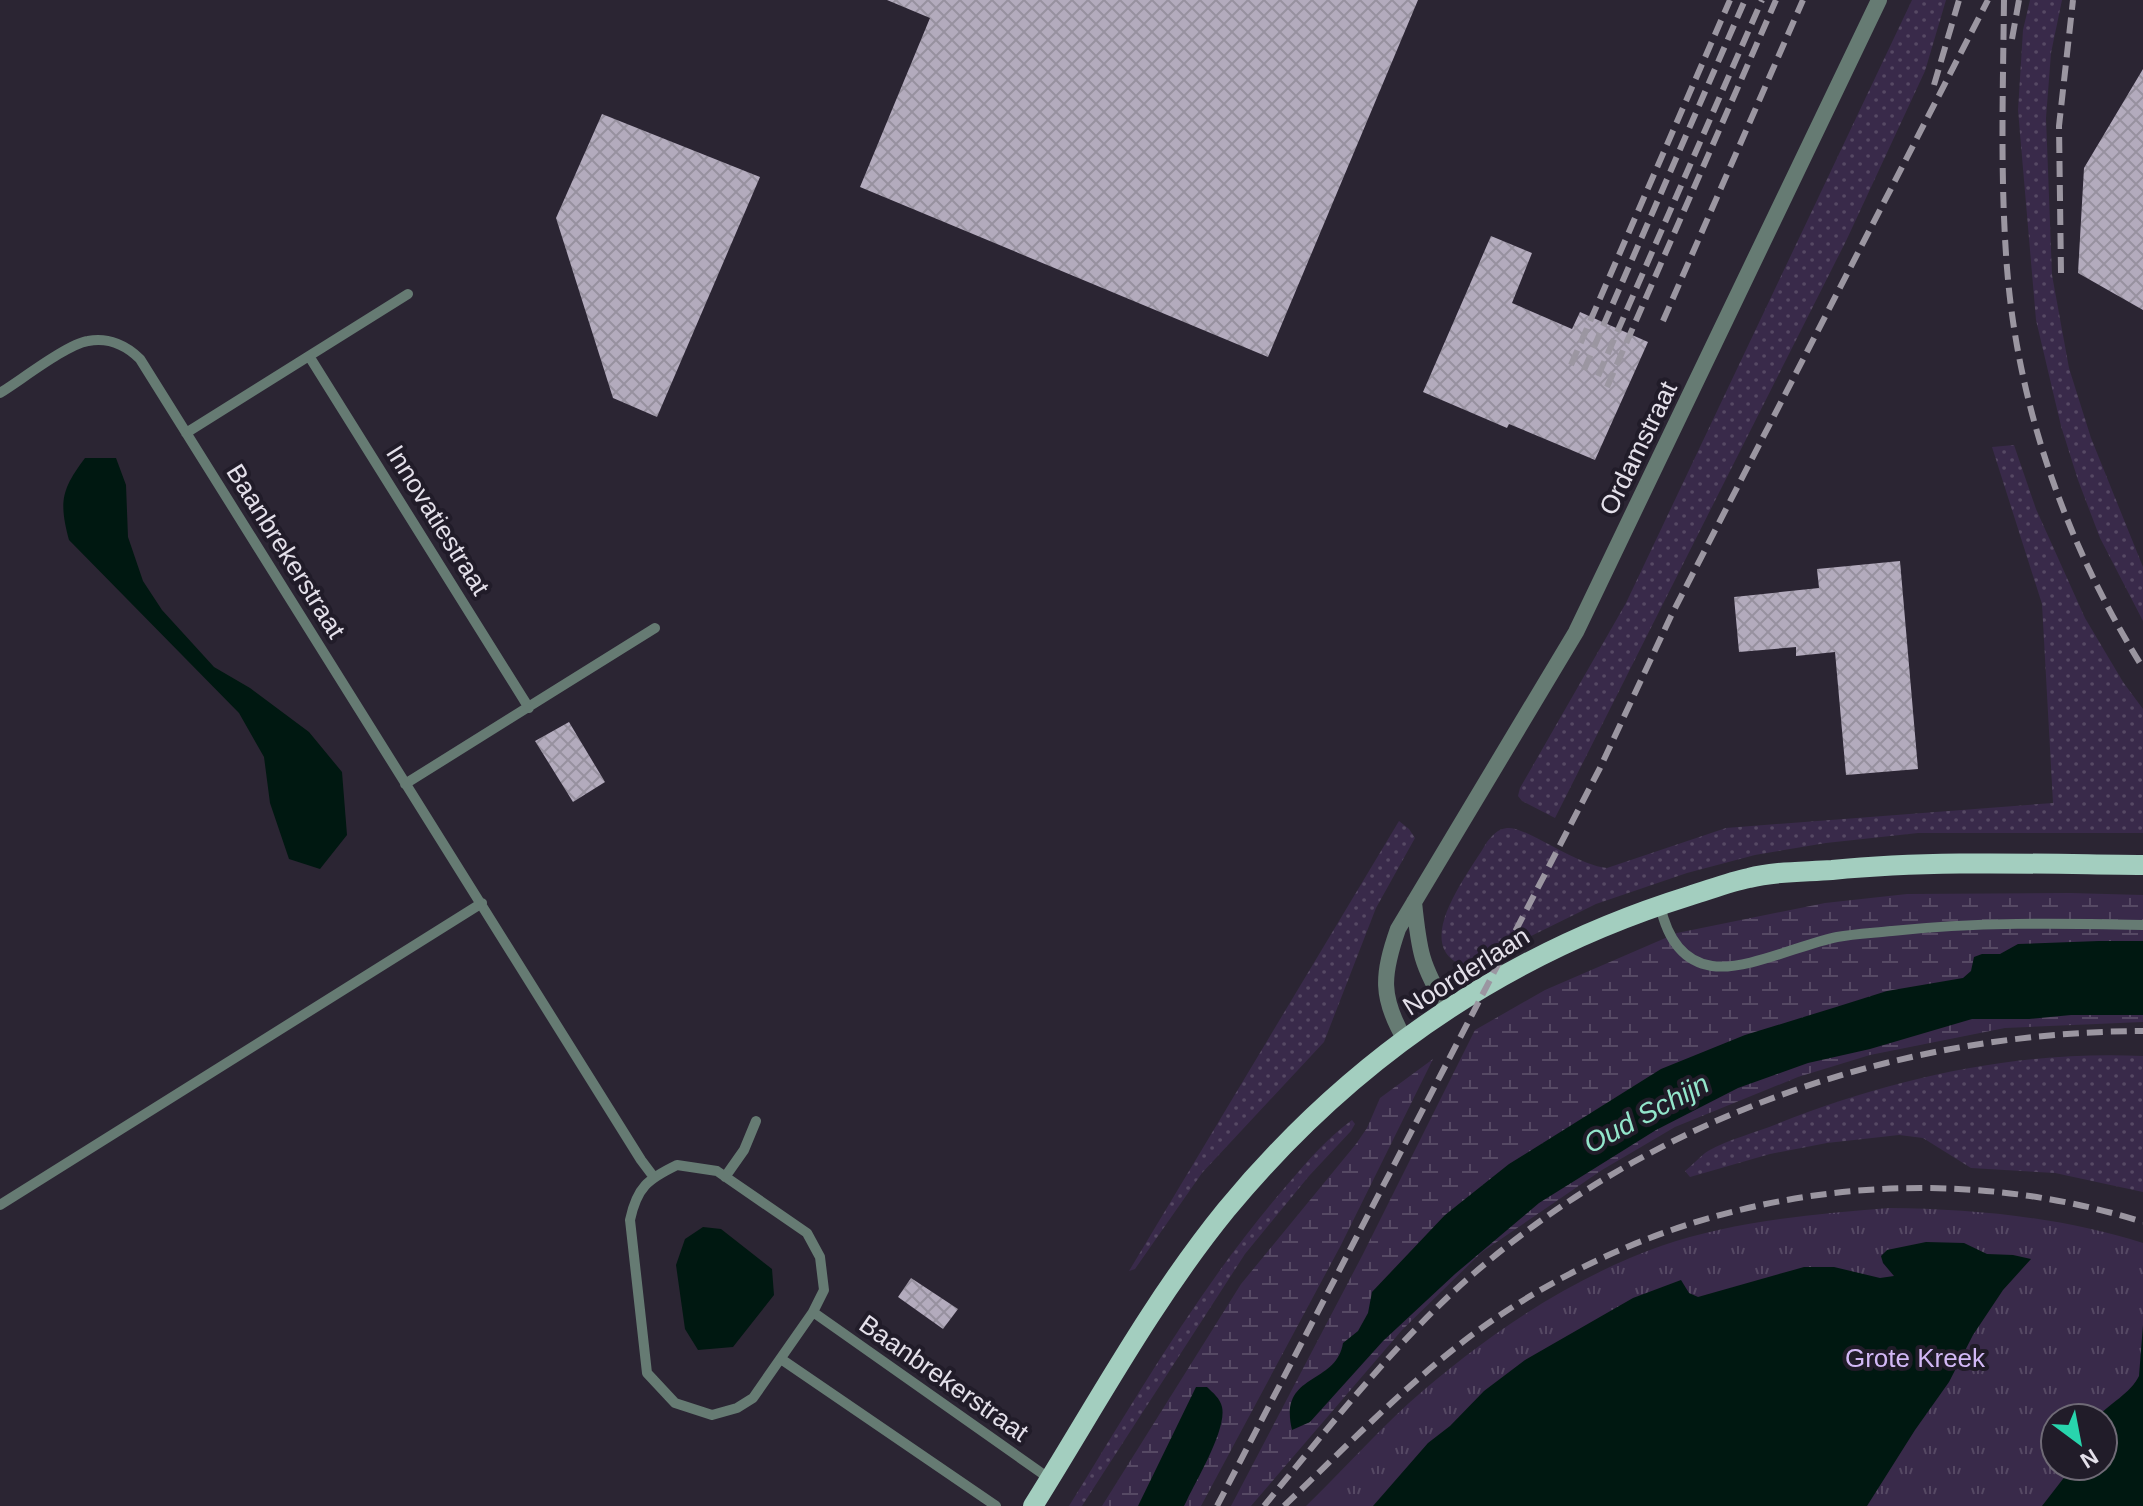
<svg xmlns="http://www.w3.org/2000/svg" width="2143" height="1506" font-family="Helvetica,sans-serif">
	<style>
		.grass { fill: url(#grass-dots) }
		.wetland { fill: url(#wetland-marsh) }
		.park { fill: url(#park-tufts); fill-rule: evenodd }
		.water { fill: #001811 }
		.building { fill: url(#building-cross-hatch) }
		.lines { fill: none; stroke-linecap: round; stroke-linejoin: round }
		.service { stroke: #667b73; stroke-width: 10 }
		.minor { stroke: #667b73; stroke-width: 16 }
		.primary { stroke: #a3cebf; stroke-width: 20 }
		.rail { stroke: #9b96a1; stroke-width: 6; stroke-dasharray: 16 8; stroke-linecap: butt }
		.labels { text-anchor: middle; stroke-width: 8; stroke-linejoin: round; paint-order: stroke }
		.street-label { font-size: 26px; fill: #e4e0ea; stroke: #211c29 }
		.park-label { font-size: 26px; fill: #d2b8f6; stroke: #211c29 }
		.water-label { font-size: 28px; font-style: italic; fill: #93e6cb; stroke: #211c29 }
	</style>
	<defs>
		<pattern id="grass-dots" width="8" height="8" patternUnits="userSpaceOnUse" patternTransform="scale(2)"><rect width="8" height="8" fill="#392a4a"/><path d="M2 2h.1M6 6h.1" fill="none" stroke="#564964" stroke-width="1.8" stroke-linecap="round"/></pattern>
		<pattern id="wetland-marsh" width="20" height="14" patternUnits="userSpaceOnUse" patternTransform="scale(2)"><rect width="20" height="14" fill="#392a4a"/><path d="M1 5h8M5 5V1M11 12h8M15 12V8" fill="none" stroke="#564964"/></pattern>
		<pattern id="park-tufts" width="24" height="20" patternUnits="userSpaceOnUse" patternTransform="scale(2)"><rect width="24" height="20" fill="#392a4a"/><path d="M3 7l-1-3M5 7V3M7 7l1-3M15 17l-1-3M17 17v-4M19 17l1-3" fill="none" stroke="#564964"/></pattern>
		<pattern id="building-cross-hatch" width="8" height="8" patternUnits="userSpaceOnUse" patternTransform="scale(2)"><rect width="8" height="8" fill="#b3abbd"/><path d="M0 0l8 8M0 8l8-8" fill="none" stroke="#97919f"/></pattern>
	</defs>
	<rect width="100%" height="100%" fill="#2b2533"/>
	<path class="grass" d="M 1912,0 L 1946,0 L 1925,71 L 1846,241 L 1555,818 L 1522,801 L 1518,796 L 1520,788 L 1626,603 Z
		M 2030,0 L 2062,0 L 2051,53 L 2046,118 L 2052,275 L 2069,368 L 2091,438 L 2143,567 L 2143,621 L 2100,538 L 2078,480 L 2061,426 L 2036,320 L 2018,110 L 2023,30 Z
		M 2014,445 L 2036,509 L 2085,618 L 2123,682 L 2143,709 L 2143,833 L 1918,833 L 1826,843 L 1755,855 L 1687,873 L 1596,904 L 1474,964 L 1458,964 C 1453,960 1447,956 1445,951 C 1429,922 1472,868 1487,842 C 1492,836 1497,829 1507,828 C 1526,826 1575,865 1607,868 L 1726,828 L 2053,803 L 2042,604 L 1992,447 Z
		M 1399,821 L 1409,829 L 1415,838 L 1376,908 L 1324,1042 L 1202,1173 L 1135,1269 L 1129,1271 Z
		M 2143,1056 L 2143,1192 L 2055,1173 L 1971,1168 L 1923,1138 L 1899,1135 L 1827,1143 L 1770,1154 L 1690,1177 L 1685,1171 C 1693,1165 1700,1156 1708,1151 C 1729,1139 1755,1133 1777,1124 C 1892,1078 2019,1050 2143,1056 Z
		M 1352,1120 L 1355,1124 L 1351,1131 L 1309,1176 L 1245,1254 L 1082,1506 L 1069,1506 C 1134,1401 1196,1293 1276,1198 C 1299,1171 1323,1141 1352,1120 Z"/>
	<path class="wetland" d="M 2070,893 L 2143,895 L 2143,1022 L 2005,1028 L 1870,1055 L 1798,1077 L 1675,1127 L 1602,1170 L 1482,1252 L 1402,1330 L 1251,1506 L 1231,1506 L 1363,1254 L 1475,1030 L 1545,990 L 1677,933 L 1825,903 L 1907,894 Z
		M 1433,1059 L 1341,1245 L 1201,1506 L 1102,1506 L 1241,1284 L 1356,1144 L 1367,1128 L 1380,1098 Z"/>
	<path class="park" d="M 1889,1208 C 1975,1209 2061,1217 2143,1243 L 2143,1506 L 1306,1506 C 1341,1472 1373,1436 1409,1403 C 1482,1338 1568,1279 1661,1246 C 1733,1221 1814,1214 1889,1208 ZM 2055,1418 L 2103,1418 L 2103,1466 L 2055,1466 Z"/>
	<path class="water" d="M 85,458 L 116,458 L 126,485 L 128,537 L 143,581 L 162,610 L 214,667 L 250,688 L 309,732 L 342,772 L 347,835 L 320,869 L 289,859 L 270,803 L 264,757 L 239,713 L 69,540 C 59,502 61,490 85,458 Z
		M 2099,941 L 2143,941 L 2143,1015 L 2071,1015 L 2029,1019 L 1972,1019 L 1870,1049 L 1808,1063 L 1738,1088 L 1656,1130 L 1539,1203 L 1455,1274 L 1383,1341 L 1310,1422 L 1292,1430 C 1278,1372 1336,1386 1343,1343 L 1358,1331 L 1368,1313 L 1372,1292 L 1445,1215 L 1509,1164 L 1661,1069 L 1745,1035 L 1833,1008 L 1887,991 L 1963,978 L 1971,971 L 1974,957 L 1982,954 L 2000,954 L 2018,944 Z
		M 703,1227 L 721,1229 L 772,1269 L 774,1295 L 733,1347 L 698,1350 L 685,1329 L 676,1265 L 685,1239 Z
		M 1926,1242 L 1964,1243 L 1987,1254 L 2013,1255 L 2031,1259 L 2003,1290 L 1973,1335 L 1949,1382 L 1915,1430 L 1867,1506 L 1373,1506 L 1428,1443 L 1450,1426 L 1484,1391 L 1525,1360 L 1633,1298 L 1681,1280 L 1689,1293 L 1698,1297 L 1804,1267 L 1834,1267 L 1880,1278 L 1894,1276 L 1883,1263 L 1881,1256 L 1887,1250 Z
		M 2143,1325 L 2143,1506 L 2042,1506 L 2073,1466 L 2103,1466 L 2103,1418 L 2096,1418 C 2109,1404 2131,1393 2139,1376 Z
		M 1196,1387 L 1207,1387 C 1213,1393 1220,1398 1222,1407 C 1227,1429 1197,1479 1187,1500 L 1184,1506 L 1138,1506 Z"/>
	<path class="building" d="M 887,0 L 1418,0 L 1268,357 L 860,187 L 930,18 Z
		M 2143,69 L 2143,310 L 2078,273 L 2084,168 Z
		M 602,114 L 760,177 L 657,417 L 613,398 L 556,218 Z
		M 1491,236 L 1532,253 L 1512,303 L 1572,329 L 1580,312 L 1648,342 L 1595,460 L 1509,424 L 1507,428 L 1423,392 Z
		M 1900,561 L 1918,769 L 1846,775 L 1835,652 L 1796,656 L 1796,647 L 1739,652 L 1734,597 L 1819,588 L 1817,569 Z
		M 569,722 L 605,782 L 573,802 L 535,741 Z
		M 911,1278 L 958,1309 L 943,1329 L 898,1297 Z"/>
	<g class="lines">
		<path class="service" d="M 309,356 L 529,708
			M 0,393 C 20,381 67,344 88,341 C 109,337 127,346 140,359 L 641,1160 L 653,1176
			M 186,433 L 408,294
			M 405,784 L 655,628
			M 1660,905 C 1666,933 1679,961 1712,966 C 1747,971 1801,944 1837,937 C 1855,934 1874,933 1892,931 C 1975,922 2059,923 2143,925
			M 677,1165 L 717,1171 L 807,1233 L 820,1257 L 824,1290 L 813,1312 L 753,1398 L 737,1408 L 712,1415 L 675,1403 L 647,1373 L 630,1220 C 637,1187 648,1179 677,1165 Z
			M 725,1177 L 744,1150 L 756,1121
			M 0,1205 L 482,903
			M 813,1312 L 1050,1479
			M 781,1359 L 996,1506"/>
		<path class="minor" d="M 1414,902 C 1419,951 1421,965 1447,1008
			M 1405,1040 C 1380,997 1382,975 1398,929 L 1576,632 L 1879,0"/>
		<path class="primary" d="M 1033,1506 C 1095,1407 1152,1301 1226,1210 C 1350,1060 1503,954 1689,896 C 1709,890 1729,882 1749,878 C 1775,871 1805,872 1832,870 C 1935,860 2039,864 2143,865"/>
		<path class="rail" d="M 2004,0 C 2003,89 2000,179 2007,268 C 2018,409 2068,548 2143,668
			M 2012,39 L 2019,0
			M 1934,85 L 1959,0
			M 2061,273 L 2059,126 L 2073,0
			M 1663,321 L 1803,0
			M 1571,365 L 1730,0
			M 1584,370 L 1745,0
			M 1598,376 L 1762,0
			M 1607,387 L 1776,0
			M 1217,1506 L 1600,768 L 1671,616 L 1988,0
			M 1264,1506 C 1324,1433 1383,1358 1452,1293 C 1638,1121 1892,1032 2143,1031
			M 1284,1506 C 1346,1447 1407,1383 1476,1332 C 1667,1193 1918,1151 2143,1222"/>
	</g>
	<g class="labels">
		<g class="street-label">
			<text transform="translate(1638 448) rotate(-64)" y="9">Ordamstraat</text>
			<text transform="translate(438 520) rotate(58)" y="9">Innovatiestraat</text>
			<text transform="translate(286 551) rotate(58)" y="9">Baanbrekerstraat</text>
			<text transform="translate(1466 971) rotate(-32)" y="9">Noorderlaan</text>
			<text transform="translate(944 1378) rotate(35)" y="9">Baanbrekerstraat</text>
		</g>
		<g class="park-label">
			<text x="1915" y="1367">Grote Kreek</text>
		</g>
		<g class="water-label">
			<text transform="translate(1646 1113) rotate(-28)" y="10">Oud Schijn</text>
		</g>
	</g>
	<g transform="translate(2079 1442) rotate(148)"><circle r="38" fill="#211c29" stroke="#6f6a76" stroke-width="2"/>
	<path d="M0-6L14 30L0 20L-14 30Z" fill="#28d5ad"/>
	<text y="-12" font-size="22" font-weight="bold" text-anchor="middle" fill="#e4e0ea">N</text>
	</g>
</svg>
